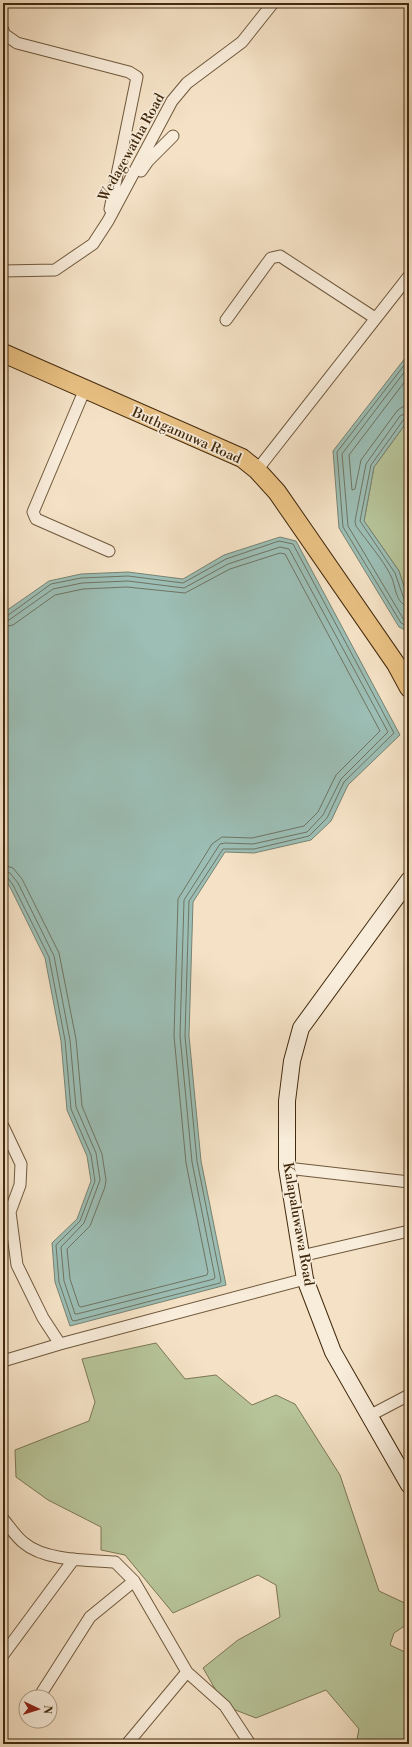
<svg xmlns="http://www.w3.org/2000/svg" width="412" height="1747" font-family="'Libre Bodoni',serif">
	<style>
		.green { fill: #b7c499; stroke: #7c7754 }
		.water { fill: #9cbeb5; stroke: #788372 }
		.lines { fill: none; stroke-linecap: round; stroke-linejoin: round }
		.shore { stroke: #6f7462; stroke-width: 1 }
		.street-casing { stroke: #6f583c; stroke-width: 13 }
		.secondary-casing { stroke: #422a0e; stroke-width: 18 }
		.primary-casing { stroke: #422a0e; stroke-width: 20 }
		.street { stroke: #f8ecda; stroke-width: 11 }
		.secondary { stroke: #f8ecda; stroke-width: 16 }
		.primary { stroke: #eac183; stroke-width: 18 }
		.labels { text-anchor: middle; stroke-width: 3.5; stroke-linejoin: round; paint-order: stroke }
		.street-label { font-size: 14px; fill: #422a0e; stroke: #f8ecda }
	</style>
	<rect width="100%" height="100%" fill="#f5e2c6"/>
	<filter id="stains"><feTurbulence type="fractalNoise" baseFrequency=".005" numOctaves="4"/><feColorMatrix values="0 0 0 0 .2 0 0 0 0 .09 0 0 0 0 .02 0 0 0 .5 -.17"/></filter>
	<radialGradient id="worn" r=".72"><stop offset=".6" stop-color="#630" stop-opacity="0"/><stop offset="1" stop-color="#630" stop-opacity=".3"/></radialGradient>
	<path class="green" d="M 409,419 L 409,602 L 399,571 L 364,521 L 374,467 Z
		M 156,1343 L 185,1379 L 216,1375 L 252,1405 L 276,1395 L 295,1404 L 340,1475 L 379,1591 L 409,1605 L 409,1623 L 394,1633 L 390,1645 L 409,1654 L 409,1744 L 356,1744 L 359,1729 L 326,1690 L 256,1718 L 225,1706 L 203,1668 L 238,1640 L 280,1617 L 276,1585 L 258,1575 L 173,1613 L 125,1555 L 101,1550 L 101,1527 L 48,1500 L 16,1477 L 15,1450 L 89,1421 L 95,1402 L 82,1359 Z"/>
	<path class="water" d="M 409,353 L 409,419 L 374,467 L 364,521 L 399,571 L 409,602 L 409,632 L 399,627 L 339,528 L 333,451 Z
		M 280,537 L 296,541 L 400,735 L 348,785 L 331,821 L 311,840 L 254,853 L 225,852 L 193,902 L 189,1036 L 201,1161 L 226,1285 L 70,1326 L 55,1282 L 52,1243 L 77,1219 L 91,1181 L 87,1156 L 67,1110 L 61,1041 L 45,958 L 10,887 L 3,878 L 3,613 L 49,581 L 81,574 L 128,572 L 183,579 L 224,555 Z"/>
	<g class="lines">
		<path class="shore" d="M 409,359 L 337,452 L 343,527 L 401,623 L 409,627
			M 409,366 L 342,454 L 348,526 L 404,620 L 409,622
			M 409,376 L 349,455 L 352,490 L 355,489 L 361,460 L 397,411 L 402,407 L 409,406
			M 409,412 L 400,416 L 366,464 L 355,521 L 356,526 C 366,540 384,561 391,576 C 396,586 395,605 409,606
			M 409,417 L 404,419 L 371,465 L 360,521 L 395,573 L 404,599 L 409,601
			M 3,616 L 7,616 L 51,584 L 81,578 L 128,576 L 183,583 L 226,559 L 279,541 L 293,544 L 394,733 L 344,782 L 327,818 L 309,836 L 254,849 L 223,849 L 189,901 L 185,1036 L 197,1161 L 221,1281 L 220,1283 L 74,1321 L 72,1320 L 59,1282 L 56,1245 L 80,1221 L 95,1181 L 91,1155 L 71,1109 L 65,1040 L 49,957 L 13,885 L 7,877 L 3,876
			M 3,621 L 9,620 L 53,589 L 82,583 L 128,581 L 184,588 L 228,564 L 280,547 L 289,549 L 388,732 L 341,779 L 323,815 L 307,832 L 253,844 L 225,843 L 220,844 L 184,900 L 180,1036 L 192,1162 L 215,1277 L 214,1279 L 77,1314 L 75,1314 L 64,1281 L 61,1247 L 84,1223 L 100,1180 L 96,1153 L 76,1107 L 70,1040 L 54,956 L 18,883 L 10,873 L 3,871
			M 3,627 L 13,625 L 55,595 L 83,589 L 127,587 L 185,593 L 230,569 L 280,553 L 285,554 L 380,731 L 336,775 L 318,812 L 304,826 L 252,838 L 222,837 L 212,844 L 178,899 L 174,1036 L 186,1163 L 208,1272 L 207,1275 L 81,1307 L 79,1306 L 70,1279 L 67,1249 L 90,1226 L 105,1187 L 106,1180 L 102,1154 L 82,1106 L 76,1039 L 59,953 L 22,879 L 13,868 L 3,865"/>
		<g class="street-casing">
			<path id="street" d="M 3,30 L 4,34 L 17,43 L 129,72 L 137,77 L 110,209
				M 141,171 L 148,161 L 173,136
				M 3,271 L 55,270 L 93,244 L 108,221 L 172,101 L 187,83 L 242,42 L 273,3
				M 226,320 L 271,258 L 280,256 L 375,318
				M 85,389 L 33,512 L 36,519 L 109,551
				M 257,470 L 409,276
				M 3,1126 L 21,1164 L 20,1185 L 10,1212 L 17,1265 L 43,1318 L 60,1344
				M 287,1168 L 409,1182
				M 301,1256 L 409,1231
				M 3,1361 L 60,1344 L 305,1279
				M 369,1416 L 409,1395
				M 3,1519 C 10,1527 16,1537 24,1543 C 45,1561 88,1560 115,1562 L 134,1581 L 187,1672 L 225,1706 L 250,1744
				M 3,1655 L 74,1559
				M 39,1697 L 90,1617 L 134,1581
				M 127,1744 L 187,1672"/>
		</g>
		<g class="secondary-casing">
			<path id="secondary" d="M 409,880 L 301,1028 L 292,1061 L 287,1101 L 287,1168 L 305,1279 L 333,1352 L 409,1485"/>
		</g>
		<g class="primary-casing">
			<path id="primary" d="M 3,353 L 242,458 L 257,470 L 277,492 L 396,664 L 409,688"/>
		</g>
		<use href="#street" class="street"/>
		<use href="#secondary" class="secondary"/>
		<use href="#primary" class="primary"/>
	</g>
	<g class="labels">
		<g class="street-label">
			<text transform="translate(131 147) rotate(-61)" y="5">Wedagewatha Road</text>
			<text transform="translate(187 435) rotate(24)" y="5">Buthgamuwa Road</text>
			<text transform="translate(299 1224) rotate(80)" y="5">Kalapaluwawa Road</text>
		</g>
	</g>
	<rect width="412" height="1747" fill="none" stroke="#f5e2c6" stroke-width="16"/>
	<rect x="4" y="4" width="404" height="1739" fill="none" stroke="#422a0e" stroke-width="2"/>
	<rect x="8" y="8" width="396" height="1731" fill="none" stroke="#422a0e"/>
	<g transform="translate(38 1709) rotate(94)"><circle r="19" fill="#f8ecda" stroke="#af9e88"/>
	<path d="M0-3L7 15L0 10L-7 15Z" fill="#8f2418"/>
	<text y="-6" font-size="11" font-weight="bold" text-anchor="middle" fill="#422a0e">N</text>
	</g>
	<rect width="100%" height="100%" filter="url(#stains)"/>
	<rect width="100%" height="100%" fill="url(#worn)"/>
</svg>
